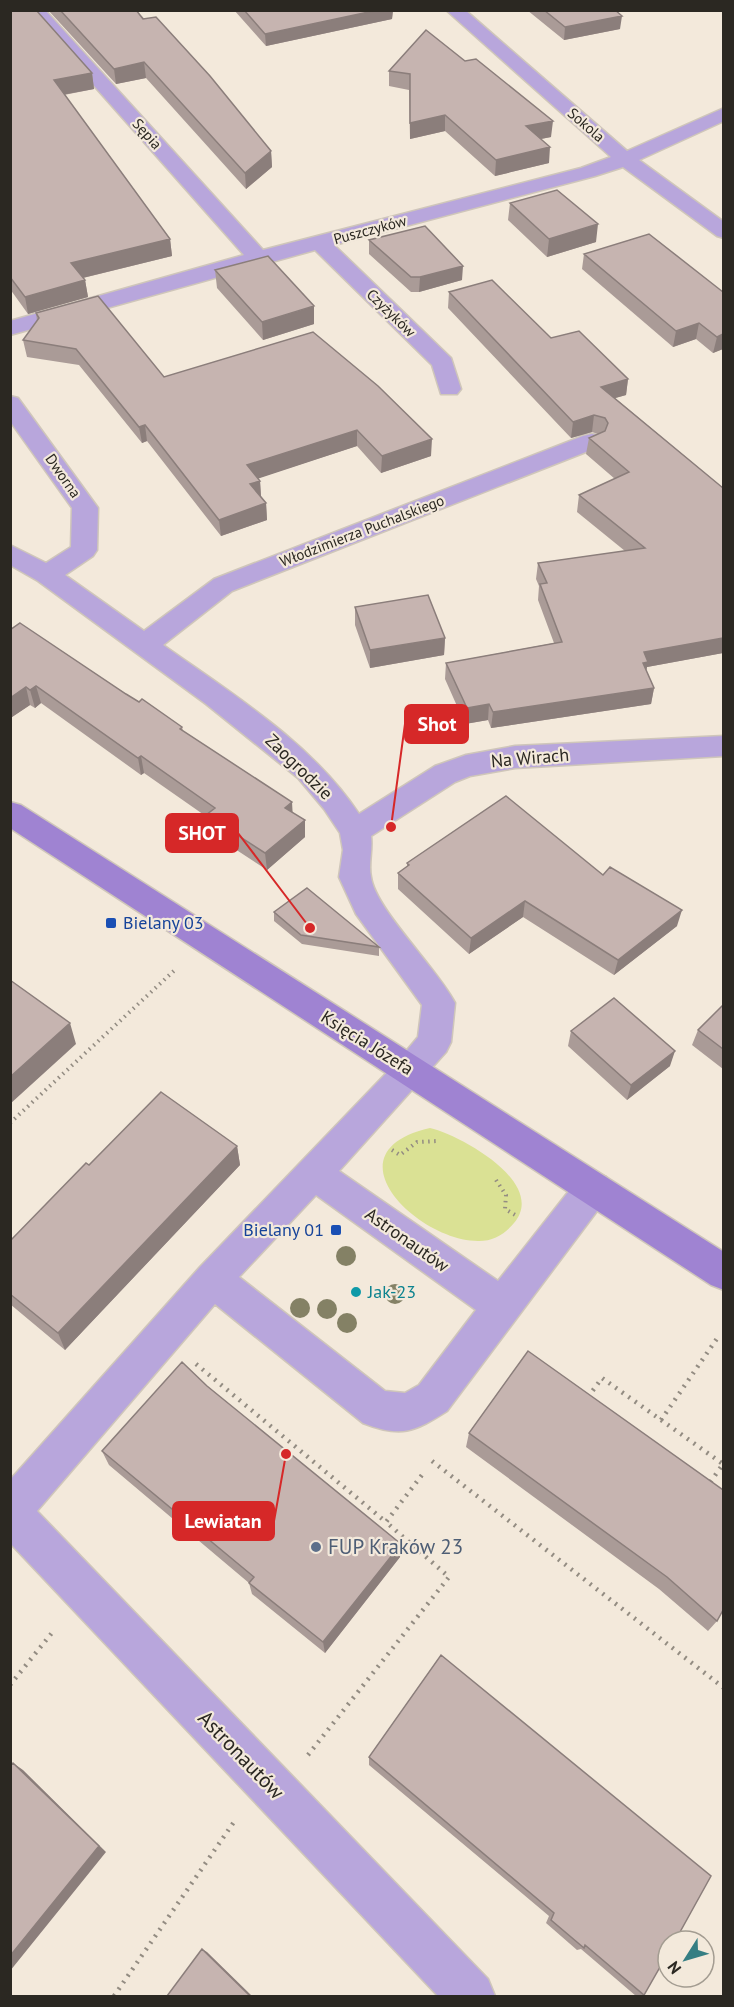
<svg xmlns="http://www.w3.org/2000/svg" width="734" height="2007" font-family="'PT Sans',sans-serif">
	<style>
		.green { fill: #dae194 }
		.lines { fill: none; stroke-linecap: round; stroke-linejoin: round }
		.street-casing { stroke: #cfc6ba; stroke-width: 3 }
		.secondary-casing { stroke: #cfc6ba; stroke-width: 3 }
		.path-far1 { stroke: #938c82; stroke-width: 4; stroke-dasharray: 1.5 4.5; stroke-linecap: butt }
		.path { stroke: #938c82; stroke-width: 4.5; stroke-dasharray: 2 6; stroke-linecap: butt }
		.street { fill: #b8a6dc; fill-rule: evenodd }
		.secondary { fill: #9f83d2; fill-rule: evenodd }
		.tree { fill: #848165 }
		.wall { fill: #aa9b97 }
		.shaded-wall { fill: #8b7e7b }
		.building { fill: #c6b4b0; stroke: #8b7e7b; stroke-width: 1.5 }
		.transit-dot { fill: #1a4fb4; stroke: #f3e9db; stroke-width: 2 }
		.culture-dot { fill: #0f9aa8; stroke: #f3e9db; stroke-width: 2 }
		.service-dot { fill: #5c6f8a; stroke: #f3e9db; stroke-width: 2 }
		.labels { text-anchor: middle; stroke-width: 4.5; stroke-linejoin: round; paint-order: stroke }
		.far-street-label { font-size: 15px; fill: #2b2822; stroke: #f3e9db }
		.street-label { font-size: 18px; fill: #2b2822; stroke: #f3e9db }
		.transit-label { font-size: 18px; fill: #164399; stroke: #f3e9db; text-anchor: start }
		.culture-label { font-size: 18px; fill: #0d838f; stroke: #f3e9db; text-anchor: start }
		.near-service-label { font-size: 21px; fill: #4e5e75; stroke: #f3e9db; text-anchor: start }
		.near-street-label { font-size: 21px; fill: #2b2822; stroke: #f3e9db }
		.leader { fill: none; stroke: #d62828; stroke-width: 2 }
		.callout-dot { fill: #d62828; stroke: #f3e9db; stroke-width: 2 }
		.callout { fill: #d62828; stroke: #d62828; stroke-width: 2 }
		.callout-label { font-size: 20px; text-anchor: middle; font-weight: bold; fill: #fff }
	</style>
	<rect width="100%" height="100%" fill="#f3e9db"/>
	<path class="green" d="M 430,1128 C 460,1135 548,1183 514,1223 C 505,1234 493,1241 479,1241 C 419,1242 325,1152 430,1128 Z"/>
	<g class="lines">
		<g class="street-casing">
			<path id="street" d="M 27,10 L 45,10 L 263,250 L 581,168 L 611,157 L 446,10 L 465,10 L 627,151 L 724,108 L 724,121 L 639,160 L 724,222 L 724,238 L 717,236 L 623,167 L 595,176 L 334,245 L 451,358 L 461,389 L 457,394 L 441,394 L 432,365 L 315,250 L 10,335 L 10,321 L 244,255 Z
				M 10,396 L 18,398 L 98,508 L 97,550 L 93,556 L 65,575 L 144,631 L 214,579 L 583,436 L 592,434 L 601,436 L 604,441 L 601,446 L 232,591 L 163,645 C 232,694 311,742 359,814 L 435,766 L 466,755 L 515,746 L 724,736 L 724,756 L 515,768 L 470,776 L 455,782 L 371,836 C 373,850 368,864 371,877 C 375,909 438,969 455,1003 L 451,1042 L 446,1052 L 339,1171 L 498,1281 L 580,1177 L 593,1172 L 606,1177 L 611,1188 L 606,1199 L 447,1411 C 414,1432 401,1438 363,1423 L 215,1304 L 37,1511 L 488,1979 L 495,1996 L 438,1996 L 10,1543 L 10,1480 L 200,1267 L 398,1061 L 418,1037 L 422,1005 L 356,914 L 339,877 L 343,850 L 340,833 L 324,809 L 298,778 L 206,704 L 38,581 L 10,565 L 10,545 L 46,563 L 71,547 L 72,508 L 10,421 ZM 316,1195 L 476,1310 L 419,1385 L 405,1393 L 385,1391 L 239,1277 Z"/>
		</g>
		<g class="secondary-casing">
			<path id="secondary" d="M 10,802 L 21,805 L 724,1252 L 724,1290 L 711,1285 L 10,828 Z"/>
		</g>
		<path class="path-far1" d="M 10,1123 L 177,968
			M 392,1150 L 400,1155 L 417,1142 L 438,1141
			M 496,1180 L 506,1195 L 505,1209 L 517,1216"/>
		<path class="path" d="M 196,1364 L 386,1522 L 425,1471
			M 588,1397 L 602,1378 L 723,1464 L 709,1484
			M 661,1420 L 718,1337
			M 432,1461 L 724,1688
			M 10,1685 L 55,1629
			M 308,1755 L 449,1577 L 386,1522
			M 114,1996 L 236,1819"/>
		<use href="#street" class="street"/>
		<use href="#secondary" class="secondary"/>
	</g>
	<g class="tree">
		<circle cx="346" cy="1256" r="10"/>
		<circle cx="395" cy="1294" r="10"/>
		<circle cx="300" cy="1308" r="10"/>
		<circle cx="327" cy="1309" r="10"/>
		<circle cx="347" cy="1323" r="10"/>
	</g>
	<path class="wall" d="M 10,10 L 92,73 L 94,89 L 64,95 L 170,239 L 172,256 L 83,278 L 85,280 L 88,297 L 28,314 L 10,289 Z
		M 48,10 L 136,10 L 271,151 L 272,167 L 246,189 L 146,78 L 116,84 Z
		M 234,10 L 393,10 L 392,19 L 266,46 Z
		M 527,10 L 615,10 L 620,29 L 564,40 Z
		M 426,30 L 551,137 L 541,139 L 549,163 L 495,176 L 445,131 L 410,139 L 409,90 L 389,86 L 389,71 Z
		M 510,203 L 596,242 L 547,257 L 508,220 Z
		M 369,240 L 462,280 L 419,292 L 411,292 L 369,254 Z
		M 584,254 L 723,292 L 723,349 L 713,353 L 696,339 L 673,347 L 582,269 Z
		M 215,270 L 314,324 L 263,340 L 217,288 Z
		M 449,292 L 551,338 L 628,379 L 626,395 L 615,398 L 723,488 L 723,653 L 647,667 L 646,670 L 654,688 L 651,704 L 491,728 L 488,720 L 465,724 L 445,679 L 446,663 L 554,643 L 538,600 L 539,586 L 536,579 L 538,563 L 625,551 L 577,512 L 579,495 L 615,479 L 586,454 L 589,438 L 598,434 L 592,432 L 571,438 L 448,308 Z
		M 36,313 L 164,377 L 313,332 L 431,456 L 381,473 L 357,446 L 258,478 L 260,481 L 261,497 L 266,503 L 267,520 L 221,536 L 147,441 L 142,443 L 79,365 L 27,357 L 23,340 L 37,321 Z
		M 355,607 L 445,638 L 444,655 L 370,668 L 355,625 Z
		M 10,630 L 126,694 L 182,727 L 183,731 L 292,813 L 305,820 L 305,837 L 267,870 L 209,832 L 207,817 L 144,773 L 141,775 L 41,703 L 35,708 L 30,705 L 12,717 L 10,716 Z
		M 407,863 L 603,875 L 677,926 L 614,975 L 523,917 L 469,954 L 398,889 L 398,873 L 407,867 Z
		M 274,912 L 379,947 L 379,956 L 302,944 L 274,921 Z
		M 723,1005 L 723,1069 L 692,1045 L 698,1030 Z
		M 571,1031 L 670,1066 L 627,1100 L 568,1046 Z
		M 237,1146 L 240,1165 L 65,1350 L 10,1304 L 10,1241 L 89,1165 Z
		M 528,1351 L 717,1621 L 708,1631 L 659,1589 L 466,1447 L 469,1433 Z
		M 207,1386 L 401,1544 L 400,1557 L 325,1653 L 252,1594 L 249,1583 L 109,1465 L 102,1451 Z
		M 441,1655 L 644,1995 L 636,1996 L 581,1949 L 577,1950 L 546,1923 L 549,1916 L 369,1765 L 369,1757 Z"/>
	<path class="shaded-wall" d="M 378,10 L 393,10 L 392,19 L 266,46 L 265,34 Z
		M 622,16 L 620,29 L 564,40 L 565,27 Z
		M 144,62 L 146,78 L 116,84 L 114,69 Z
		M 92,73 L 94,89 L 56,96 L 54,80 Z
		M 445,115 L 445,131 L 410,139 L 410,123 Z
		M 553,121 L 551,137 L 525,142 L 526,126 Z
		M 550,147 L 549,163 L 495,176 L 496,160 Z
		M 271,151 L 272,167 L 246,189 L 245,173 Z
		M 598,224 L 596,242 L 547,257 L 549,239 Z
		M 170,239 L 172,256 L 74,280 L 71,263 Z
		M 463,266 L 462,280 L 419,292 L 420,277 Z
		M 85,280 L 88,297 L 28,314 L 25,297 Z
		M 314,306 L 314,324 L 263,340 L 262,322 Z
		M 699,323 L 696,339 L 673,347 L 676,331 Z
		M 723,334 L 723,349 L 713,353 L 717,337 Z
		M 628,379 L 626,395 L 598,403 L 601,387 Z
		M 594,415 L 592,432 L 571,438 L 573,422 Z
		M 145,425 L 147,441 L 142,443 L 139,427 Z
		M 357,430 L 357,446 L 248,482 L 247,465 Z
		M 432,439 L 431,456 L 381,473 L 382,456 Z
		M 260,481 L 261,497 L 250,484 Z
		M 266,503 L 267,520 L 221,536 L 219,520 Z
		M 445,638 L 444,655 L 370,668 L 370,650 Z
		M 723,638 L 723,653 L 647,667 L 645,678 L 640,679 L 644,652 Z
		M 36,686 L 41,703 L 35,708 L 30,690 Z
		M 26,687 L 30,705 L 12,717 L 10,713 L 10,698 Z
		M 654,688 L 651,704 L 491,728 L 493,712 Z
		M 489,704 L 488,720 L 465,724 L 467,708 Z
		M 141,756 L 144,773 L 141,775 L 138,758 Z
		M 292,802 L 293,819 L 285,808 Z
		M 305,820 L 305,837 L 267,870 L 265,853 Z
		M 525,901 L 523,917 L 469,954 L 471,938 Z
		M 682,910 L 677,926 L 614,975 L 618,960 Z
		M 70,1023 L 76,1044 L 10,1104 L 10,1077 Z
		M 675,1051 L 670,1066 L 627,1100 L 631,1085 Z
		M 237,1146 L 240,1165 L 65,1350 L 58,1333 Z
		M 401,1544 L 400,1557 L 325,1653 L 323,1642 Z
		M 13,1763 L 23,1770 L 106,1852 L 10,1971 Z
		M 202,1949 L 207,1952 L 252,1996 L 250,1996 Z"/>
	<path class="building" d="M 10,10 L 36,10 L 92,73 L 54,80 L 170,239 L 71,263 L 85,280 L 25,297 L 10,277 Z
		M 60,10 L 136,10 L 143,19 L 156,17 L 210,76 L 271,151 L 245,173 L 144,62 L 114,69 Z
		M 244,10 L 378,10 L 265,34 Z
		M 544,10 L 615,10 L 622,16 L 565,27 Z
		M 426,30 L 465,61 L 476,59 L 553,121 L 526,126 L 550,147 L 496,160 L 445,115 L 410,123 L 410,74 L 389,71 Z
		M 557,190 L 598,224 L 549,239 L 510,203 Z
		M 425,226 L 463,266 L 420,277 L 411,277 L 369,240 Z
		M 649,234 L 723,292 L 723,334 L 717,337 L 699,323 L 676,331 L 584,254 Z
		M 268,256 L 314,306 L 262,322 L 215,270 Z
		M 492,280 L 551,338 L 579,331 L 628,379 L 601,387 L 723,488 L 723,638 L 644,652 L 648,662 L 643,663 L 654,688 L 493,712 L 489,704 L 467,708 L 446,663 L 562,642 L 540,584 L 547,583 L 538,563 L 645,548 L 579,495 L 629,472 L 589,438 L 605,431 L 608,423 L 605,418 L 594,415 L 573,422 L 449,292 Z
		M 98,296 L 164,377 L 313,332 L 378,386 L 432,439 L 382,456 L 357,430 L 247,465 L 260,481 L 250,484 L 266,503 L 219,520 L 145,425 L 139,427 L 76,349 L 23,340 L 39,318 L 36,313 Z
		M 428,595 L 445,638 L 370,650 L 355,607 Z
		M 20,623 L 126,694 L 139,702 L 142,699 L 182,727 L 180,729 L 292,802 L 285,808 L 305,820 L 265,853 L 206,815 L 215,808 L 141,756 L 138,758 L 36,686 L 30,690 L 26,687 L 10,698 L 10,630 Z
		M 506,796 L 603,875 L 610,867 L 682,910 L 618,960 L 525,901 L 471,938 L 398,873 L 409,865 L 407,863 Z
		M 307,888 L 379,947 L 301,935 L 274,912 Z
		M 10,980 L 70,1023 L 10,1077 Z
		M 614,998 L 675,1051 L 631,1085 L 571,1031 Z
		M 723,1005 L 723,1049 L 698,1030 Z
		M 161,1092 L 237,1146 L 58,1333 L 10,1294 L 10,1241 L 86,1163 L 89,1165 Z
		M 528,1351 L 723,1490 L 723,1610 L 717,1621 L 667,1577 L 469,1433 Z
		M 182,1362 L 207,1386 L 401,1544 L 323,1642 L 249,1583 L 254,1577 L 102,1451 Z
		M 441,1655 L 711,1876 L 675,1941 L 668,1941 L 668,1953 L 644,1995 L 585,1945 L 584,1948 L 551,1920 L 554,1913 L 369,1757 Z
		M 13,1763 L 99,1846 L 10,1956 L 10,1766 Z
		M 202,1949 L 250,1996 L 167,1996 Z"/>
	<g class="transit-dot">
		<rect x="105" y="917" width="12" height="12" rx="3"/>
		<rect x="330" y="1224" width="12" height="12" rx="3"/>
	</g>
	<circle class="culture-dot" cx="356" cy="1292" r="6"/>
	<circle class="service-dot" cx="316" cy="1547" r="6"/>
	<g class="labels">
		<g class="far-street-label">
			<text transform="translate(586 125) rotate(41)" y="5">Sokola</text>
			<text transform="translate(147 134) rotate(48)" y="5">Sępia</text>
			<text transform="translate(370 230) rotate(-15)" y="5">Puszczyków</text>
			<text transform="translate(391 313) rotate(44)" y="5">Czyżyków</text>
			<text transform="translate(63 476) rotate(55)" y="5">Dworna</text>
			<text transform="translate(362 531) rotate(-21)" y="5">Włodzimierza Puchalskiego</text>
		</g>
		<g class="street-label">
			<text transform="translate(530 758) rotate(-5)" y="6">Na Wirach</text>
			<text transform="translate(299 767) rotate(44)" y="6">Zaogrodzie</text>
			<text transform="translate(367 1043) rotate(32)" y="6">Księcia Józefa</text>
			<text transform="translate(407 1240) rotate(35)" y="6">Astronautów</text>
		</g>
		<g class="transit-label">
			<text x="123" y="929">Bielany 03</text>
			<text x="324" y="1236" text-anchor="end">Bielany 01</text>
		</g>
		<g class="culture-label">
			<text x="368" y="1298">Jak-23</text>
		</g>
		<g class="near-service-label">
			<text x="328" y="1554">FUP Kraków 23</text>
		</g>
		<g class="near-street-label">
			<text transform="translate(241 1755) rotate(46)" y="7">Astronautów</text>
		</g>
	</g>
	<path class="leader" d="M391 827L405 724M310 928L238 833M286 1454L274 1521"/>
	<g class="callout-dot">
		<circle cx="391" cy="827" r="6"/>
		<circle cx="310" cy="928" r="6"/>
		<circle cx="286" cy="1454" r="6"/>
	</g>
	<g class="callout">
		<rect x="405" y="705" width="63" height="38" rx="6"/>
		<rect x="166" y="814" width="72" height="38" rx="6"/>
		<rect x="173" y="1502" width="101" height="38" rx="6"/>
	</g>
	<g class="callout-label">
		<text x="437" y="731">Shot</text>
		<text x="202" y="840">SHOT</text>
		<text x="223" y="1528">Lewiatan</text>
	</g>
	<rect width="734" height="2007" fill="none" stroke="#2b2822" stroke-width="24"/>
	<g transform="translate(686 1959) rotate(233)"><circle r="28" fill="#f3e9db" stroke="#a39c91" stroke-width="1.5"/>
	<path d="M0-4.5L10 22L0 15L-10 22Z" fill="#357e83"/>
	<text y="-9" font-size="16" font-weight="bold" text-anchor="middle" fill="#2b2822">N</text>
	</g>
</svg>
